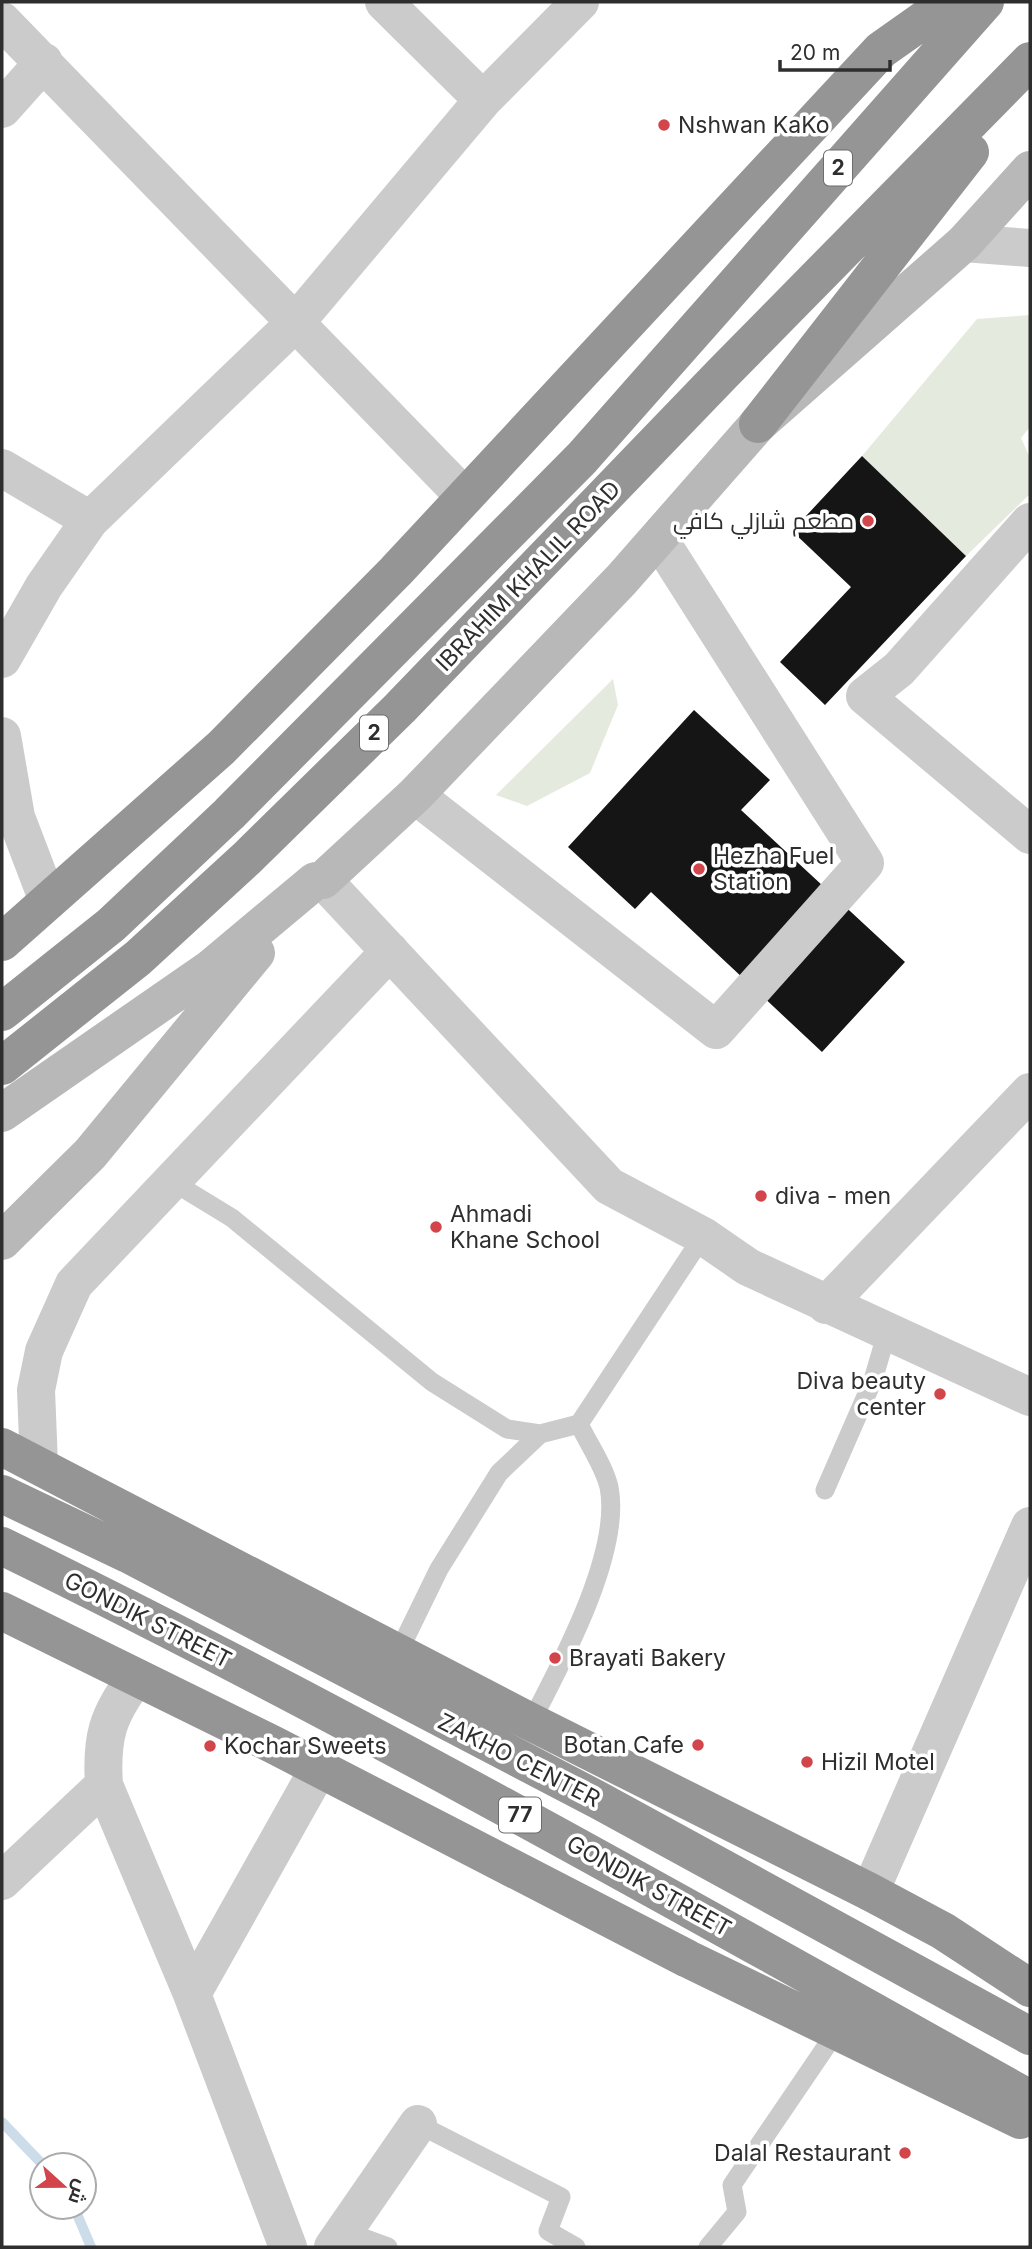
<svg xmlns="http://www.w3.org/2000/svg" width="1032" height="2249" font-family="Inter,Cairo,sans-serif">
	<style>
		.green { fill: #e4eade }
		.lines { fill: none; stroke-linecap: round; stroke-linejoin: round }
		.stream { stroke: #ccdce8; stroke-width: 10 }
		.building { fill: #151515 }
		.lane { stroke: #cbcbcb; stroke-width: 19 }
		.street { stroke: #cbcbcb; stroke-width: 38 }
		.secondary { stroke: #b8b8b8; stroke-width: 38 }
		.highway { stroke: #959595; stroke-width: 38 }
		.poi-dot { fill: #d1454b; stroke: #fff; stroke-width: 2.5 }
		.labels { text-anchor: middle; stroke-width: 7; stroke-linejoin: round; paint-order: stroke }
		.shield { fill: #fff; stroke: #6d6d6d; stroke-width: 2 }
		.shield-label { font-size: 21px; font-weight: bold; fill: #2e2e2e }
		.poi-label { font-size: 23px; fill: #2e2e2e; stroke: #fff; text-anchor: start }
		.street-label { font-size: 23px; fill: #2e2e2e; stroke: #fff }
	</style>
	<rect width="100%" height="100%" fill="#fff"/>
	<path class="green" d="M 1030,315 L 1030,427 L 1021,438 L 1030,458 L 1030,494 L 966,556 L 862,456 L 977,319 Z
		M 613,679 L 618,705 L 590,773 L 527,806 L 496,795 Z"/>
	<g class="lines">
		<path class="stream" d="M 2,2122 L 43,2165
			M 74,2207 L 91,2247"/>
	</g>
	<path class="building" d="M 862,456 L 966,556 L 825,705 L 780,662 L 851,587 L 792,531 Z
		M 694,710 L 770,780 L 741,810 L 905,962 L 822,1052 L 651,892 L 635,909 L 568,847 Z"/>
	<g class="lines">
		<path class="lane" d="M 173,1182 L 232,1218 L 432,1382 L 507,1429 L 540,1434 L 579,1424 L 703,1236
			M 825,1490 L 873,1380 L 887,1332
			M 398,1653 L 439,1569 L 499,1473 L 540,1434
			M 531,1722 C 561,1664 622,1552 609,1487 C 604,1466 588,1443 579,1424
			M 418,2124 L 561,2197 L 548,2231 L 576,2247
			M 344,2231 L 388,2247
			M 708,2247 L 737,2212 L 732,2185 L 836,2032"/>
		<path class="street" d="M 384,2 L 483,100
			M 2,21 L 465,497
			M 2,109 L 44,62
			M 964,243 L 1030,248
			M 2,468 L 90,520
			M 1030,522 L 899,669 L 865,696 L 1030,835
			M 2,659 L 44,586 L 90,520 L 296,322 L 483,100 L 580,2
			M 2,736 L 16,817 L 48,901
			M 415,795 L 716,1030 L 865,863 L 659,539
			M 323,880 L 609,1186 L 703,1236 L 748,1267 L 1030,1397
			M 826,1305 L 1030,1092
			M 39,1465 L 36,1390 L 44,1351 L 74,1284 L 390,951
			M 135,1679 C 107,1716 101,1738 104,1785 L 192,1994 L 288,2247
			M 2,1881 L 104,1785
			M 870,1892 L 1030,1526
			M 192,1994 L 319,1768
			M 333,2247 L 418,2124"/>
		<path class="secondary" d="M 2,1113 L 211,968 L 315,881 L 323,880 L 415,795 L 622,579 L 758,424 L 964,243 L 1030,170
			M 2,1241 L 90,1154 L 256,953"/>
		<path class="highway" d="M 758,424 L 970,152
			M 2,942 L 221,748 L 396,571 L 881,50 L 949,2
			M 2,1012 L 111,925 L 229,814 L 582,458 L 985,2
			M 2,1066 L 138,958 L 247,858 L 400,708 L 722,374 L 1030,61
			M 2,1447 L 531,1722 L 870,1892 L 943,1931 L 1030,1988
			M 2,1494 L 128,1554 L 600,1801 L 1030,2036
			M 2,1546 C 352,1717 690,1909 1030,2099
			M 2,1611 L 274,1745 L 688,1959 L 1020,2120"/>
	</g>
	<g class="poi-dot">
		<circle cx="664" cy="125" r="7"/>
		<circle cx="868" cy="521" r="7"/>
		<circle cx="699" cy="869" r="7"/>
		<circle cx="761" cy="1196" r="7"/>
		<circle cx="436" cy="1227" r="7"/>
		<circle cx="940" cy="1394" r="7"/>
		<circle cx="555" cy="1658" r="7"/>
		<circle cx="698" cy="1745" r="7"/>
		<circle cx="210" cy="1746" r="7"/>
		<circle cx="807" cy="1762" r="7"/>
		<circle cx="905" cy="2153" r="7"/>
	</g>
	<g class="labels">
		<g class="shield">
			<rect x="824" y="150.5" width="28" height="35" rx="5"/>
			<rect x="360" y="715.5" width="28" height="35" rx="5"/>
			<rect x="499" y="1797.5" width="42" height="35" rx="5"/>
		</g>
		<g class="shield-label">
			<text x="838" y="175">2</text>
			<text x="374" y="740">2</text>
			<text x="520" y="1822">77</text>
		</g>
		<g class="poi-label">
			<text x="678" y="133">Nshwan KaKo</text>
			<text x="854" y="529" text-anchor="end">مطعم شازلي كافي</text>
			<text x="713" y="864">Hezha Fuel<tspan x="713" dy="26">Station</tspan></text>
			<text x="775" y="1204">diva - men</text>
			<text x="450" y="1222">Ahmadi<tspan x="450" dy="26">Khane School</tspan></text>
			<text x="926" y="1389" text-anchor="end">Diva beauty<tspan x="926" dy="26">center</tspan></text>
			<text x="569" y="1666">Brayati Bakery</text>
			<text x="684" y="1753" text-anchor="end">Botan Cafe</text>
			<text x="224" y="1754">Kochar Sweets</text>
			<text x="821" y="1770">Hizil Motel</text>
			<text x="891" y="2161" text-anchor="end">Dalal Restaurant</text>
		</g>
		<g class="street-label">
			<text transform="translate(528 576) rotate(-46)" y="8">IBRAHIM KHALIL ROAD</text>
			<text transform="translate(148 1620) rotate(27)" y="8">GONDIK STREET</text>
			<text transform="translate(519 1760) rotate(27)" y="8">ZAKHO CENTER</text>
			<text transform="translate(649 1886) rotate(29)" y="8">GONDIK STREET</text>
		</g>
	</g>
	<rect width="1032" height="2249" fill="none" stroke="#2e2e2e" stroke-width="7"/>
	<g transform="translate(63 2186) rotate(111)"><circle r="33" fill="#ffffff" stroke="#ababab" stroke-width="2"/>
	<path d="M0-5L12 26L0 18L-12 26Z" fill="#d1454b"/>
	<text y="-10" font-size="19" font-weight="bold" text-anchor="middle" fill="#2e2e2e">ش</text>
	</g>
	<path d="M780 60v10h110v-10" fill="none" stroke="#2e2e2e" stroke-width="3.5"/>
	<text x="790" y="60" font-size="21" fill="#2e2e2e" stroke="#ffffff" stroke-width="5" paint-order="stroke">20 m</text>
</svg>
